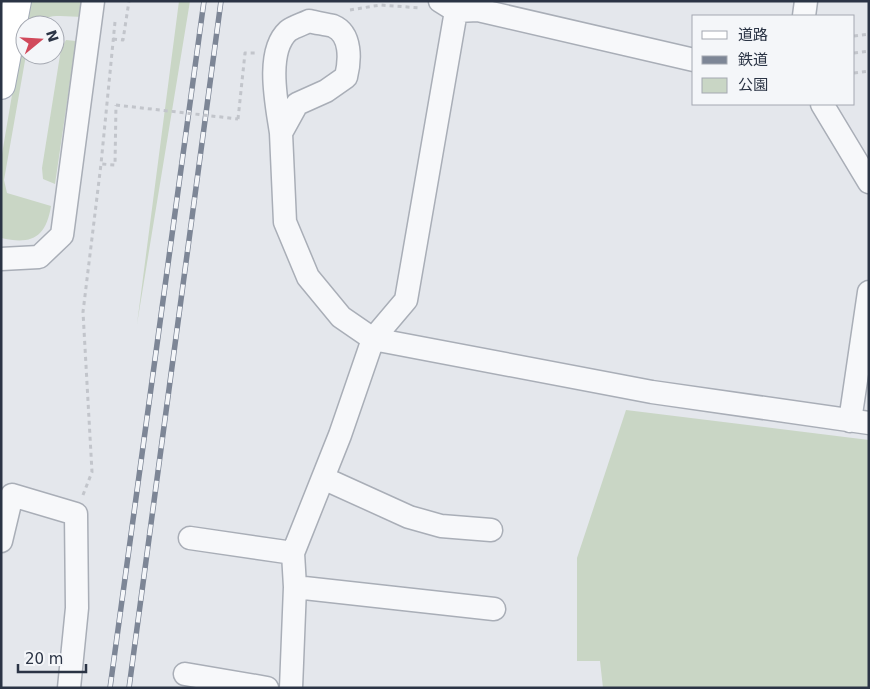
<svg xmlns="http://www.w3.org/2000/svg" width="870" height="689" font-family="'DejaVu Sans','Noto Sans JP',sans-serif">
	<style>
		.green { fill: #c9d6c5 }
		.lines { fill: none; stroke-linecap: round; stroke-linejoin: round }
		.minor-casing { stroke: #a9aeb7; stroke-width: 25 }
		.major-casing { stroke: #a3abb8; stroke-width: 30 }
		.path { stroke: #c2c5cb; stroke-width: 3; stroke-dasharray: 4 4; stroke-linecap: butt }
		.minor { stroke: #f7f8fa; stroke-width: 22 }
		.major { stroke: #fff; stroke-width: 28 }
		.rail-casing { stroke: #7d8696; stroke-width: 5.5 }
		.rail { stroke: #f4f6f9; stroke-width: 4; stroke-dasharray: 11; stroke-linecap: butt }
		.path-bridge { stroke: #c2c5cb; stroke-width: 3; stroke-dasharray: 4 4; stroke-linecap: butt }
	</style>
	<rect width="100%" height="100%" fill="#e4e7ec"/>
	<path class="green" d="M 29,1 L 83,1 L 83,17 C 67,17 45,12 35,25 L 25,25 L 26,55 L 4,180 L 7,193 L 51,206 C 46,238 31,245 1,238 L 1,160 L 27,6 Z
		M 179,1 L 190,1 L 137,324 Z
		M 66,40 L 76,41 L 55,184 L 43,179 L 42,168 L 61,49 Z
		M 626,410 L 869,440 L 869,688 L 603,688 L 600,661 L 577,661 L 577,558 Z"/>
	<g class="lines">
		<g class="minor-casing">
			<path id="minor" d="M 440,1 L 456,11 L 478,10 L 694,60
				M 804,16 L 806,1
				M 309,21 C 317,23 325,24 333,26 C 352,34 350,61 346,77 L 326,91 L 297,104 L 281,133 C 277,105 265,52 288,31 C 293,27 303,24 309,21 Z
				M 822,104 L 869,182
				M 281,133 L 285,222 L 308,277 L 341,317 L 373,339 L 652,392 L 869,423
				M 1,259 L 39,257 L 62,235 L 93,1
				M 850,421 L 869,292
				M 323,478 L 409,517 L 441,526 L 491,530
				M 190,538 L 293,553
				M 1,541 L 12,495 L 76,514 L 77,608 L 69,688
				M 295,587 L 494,609
				M 185,674 L 267,688
				M 291,688 L 295,587 L 293,553 L 340,435 L 373,339 L 406,300 L 456,11"/>
		</g>
		<g class="major-casing">
			<path id="major" d="M 1,85 L 17,1"/>
		</g>
		<path class="path" d="M 350,10 L 380,5 L 421,8
			M 115,22 L 101,164 L 115,165 L 116,105
			M 854,36 L 869,34
			M 113,39 L 123,40 L 129,1
			M 854,53 L 869,51
			M 854,73 L 869,71
			M 238,119 L 245,53 L 255,53
			M 83,495 L 92,472 L 83,312 L 101,164"/>
		<use href="#minor" class="minor"/>
		<use href="#major" class="major"/>
		<g class="rail-casing">
			<path id="rail" d="M 110,688 L 204,1
				M 129,688 L 221,1"/>
		</g>
		<use href="#rail" class="rail"/>
		<path class="path-bridge" d="M 116,105 L 238,119"/>
	</g>
	<rect width="870" height="689" fill="none" stroke="#2b3445" stroke-width="5"/>
	<rect x="692" y="15" width="162" height="90" fill="#f4f6f9" stroke="#a4a8b1"/>
	<rect x="702" y="31" width="25" height="8" fill="#ffffff" stroke="#a4a8b1"/>
	<text x="738" y="40" font-size="15" fill="#2b3445">道路</text>
	<rect x="702" y="56" width="25" height="8" fill="#7d8696" stroke="#a4a8b1"/>
	<text x="738" y="65" font-size="15" fill="#2b3445">鉄道</text>
	<rect x="702" y="78" width="25" height="15" fill="#c9d6c5" stroke="#a4a8b1"/>
	<text x="738" y="90" font-size="15" fill="#2b3445">公園</text>
	<g transform="translate(40 40) rotate(72)"><circle r="24" fill="#f4f6f9" stroke="#a4a8b1"/>
	<path d="M0-4L9 19L0 12L-9 19Z" fill="#d1495b"/>
	<text y="-8" font-size="14" font-weight="bold" text-anchor="middle" fill="#2b3445">N</text>
	</g>
	<path d="M18 664v8h68v-8" fill="none" stroke="#2b3445" stroke-width="2.5"/>
	<text x="25" y="664" font-size="15" fill="#2b3445" stroke="#f4f6f9" stroke-width="4" paint-order="stroke">20 m</text>
</svg>
